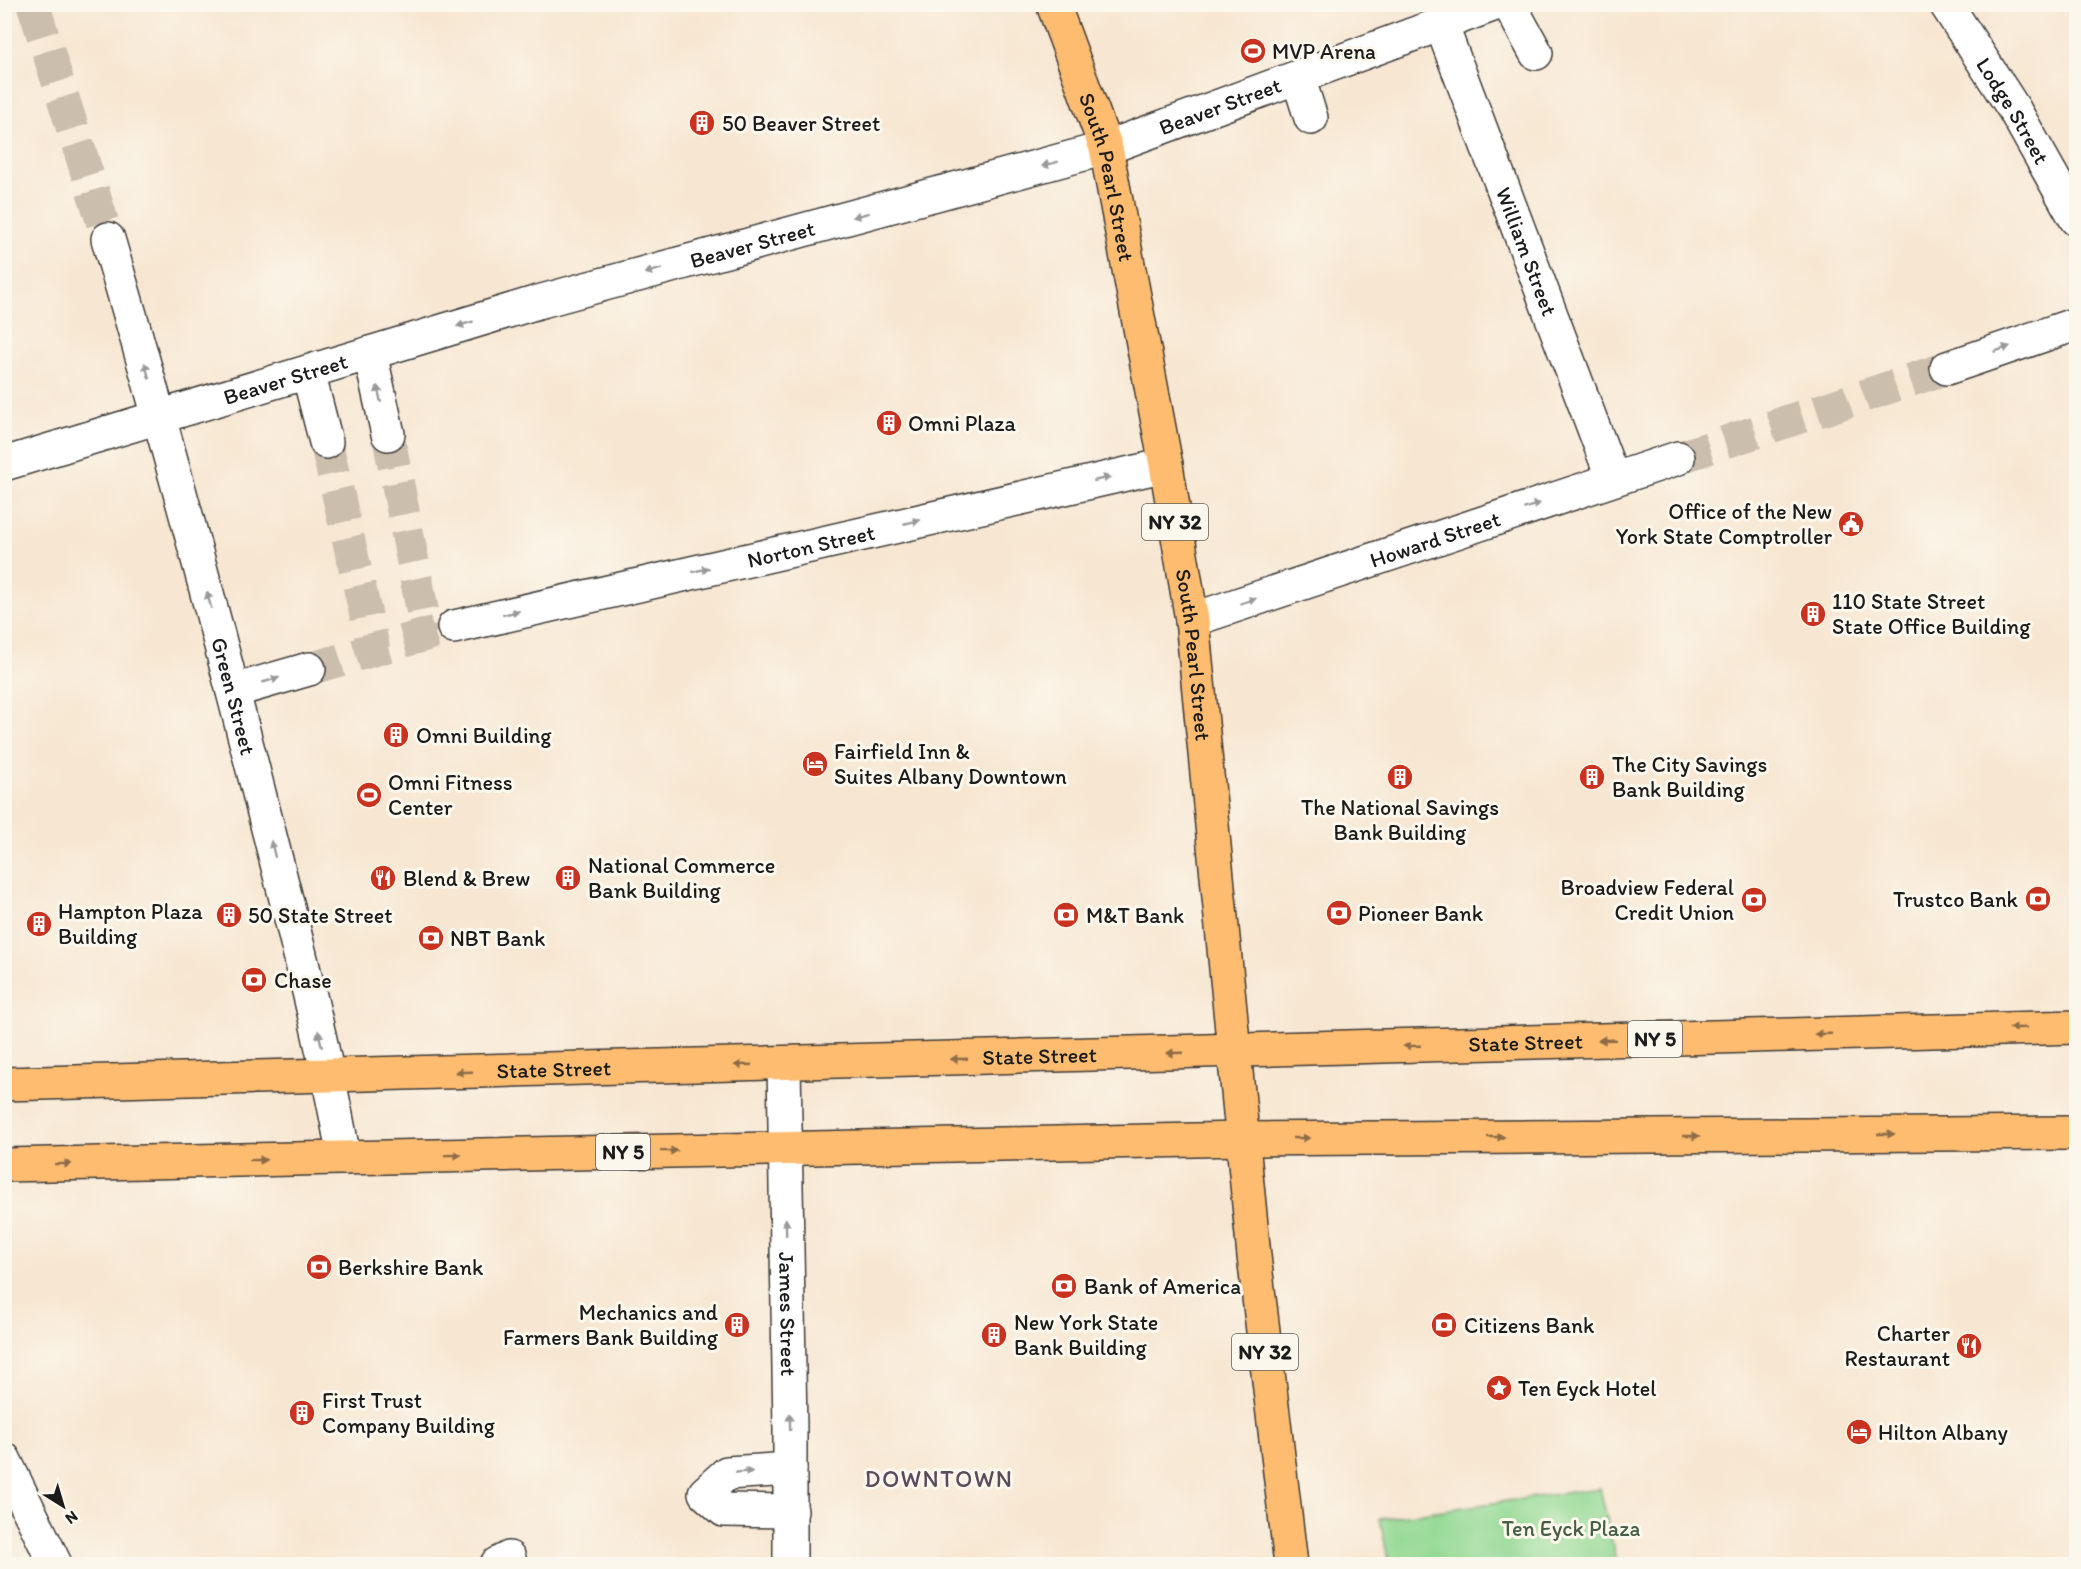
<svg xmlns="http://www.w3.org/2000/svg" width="2081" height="1569" font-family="Itim,sans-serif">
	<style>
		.green { fill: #91d892; stroke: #567a57; stroke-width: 1.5 }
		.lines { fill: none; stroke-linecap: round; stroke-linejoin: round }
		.minor-tunnel { stroke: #cbbead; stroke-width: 33; stroke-dasharray: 33 16; stroke-linecap: butt }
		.minor-casing { stroke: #3d3a37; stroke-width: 36 }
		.major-casing { stroke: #3d3a37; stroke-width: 36 }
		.minor { stroke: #fff; stroke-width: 33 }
		.major { stroke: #febc70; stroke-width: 33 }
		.oneway { fill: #999 }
		.oneway2 { fill: #8d6c46 }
		.labels { text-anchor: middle; stroke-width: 6; stroke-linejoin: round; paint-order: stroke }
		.shield { fill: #fbf7ec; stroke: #5f5e5a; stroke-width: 1.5 }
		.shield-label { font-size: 21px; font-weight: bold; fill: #1c1c1c }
		.poi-label { font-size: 22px; fill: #1c1c1c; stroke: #fbf7ec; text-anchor: start }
		.street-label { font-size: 22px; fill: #1c1c1c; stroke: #fbf7ec }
		.park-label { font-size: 22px; fill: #455e45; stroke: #fbf7ec }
		.neighbourhood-label { font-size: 24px; letter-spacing: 1.5px; fill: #5a4b5d; stroke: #fbf7ec }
	</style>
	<rect width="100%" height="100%" fill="#fbf7ec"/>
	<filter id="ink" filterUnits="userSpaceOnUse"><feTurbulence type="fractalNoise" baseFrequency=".0167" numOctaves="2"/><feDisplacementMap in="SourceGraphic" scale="12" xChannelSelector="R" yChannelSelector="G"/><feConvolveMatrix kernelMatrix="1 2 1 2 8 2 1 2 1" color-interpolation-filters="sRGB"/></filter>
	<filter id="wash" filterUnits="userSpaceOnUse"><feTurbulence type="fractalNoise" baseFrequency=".008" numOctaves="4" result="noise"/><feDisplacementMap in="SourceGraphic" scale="24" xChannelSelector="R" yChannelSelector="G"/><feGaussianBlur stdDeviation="1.35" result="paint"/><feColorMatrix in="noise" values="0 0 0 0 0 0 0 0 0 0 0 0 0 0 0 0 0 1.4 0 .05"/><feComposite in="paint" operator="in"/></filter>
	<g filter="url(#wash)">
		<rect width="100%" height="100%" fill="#f7e6d1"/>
		<path class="green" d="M 1600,1488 L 1617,1564 L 1389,1564 L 1380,1519 Z"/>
	</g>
	<g filter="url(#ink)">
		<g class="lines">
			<path class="minor-tunnel" d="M 33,4 L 108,239
				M 388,434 L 427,634
				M 326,442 L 374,650
				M 1678,458 L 1947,368
				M 309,669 L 449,628"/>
			<g class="minor-casing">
				<g id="minor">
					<path d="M 1509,4 L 1536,53"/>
					<path id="s1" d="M 1946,4 L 2014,109 L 2076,219"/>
					<path id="s2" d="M 1441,24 L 1613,479"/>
					<path d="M 1298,77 L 1311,118"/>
					<path id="s3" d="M 108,239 C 163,426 214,615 262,805 C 292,922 323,1039 344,1158"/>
					<path d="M 370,353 L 388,434"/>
					<path d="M 1947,368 L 2076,324"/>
					<path d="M 308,372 L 326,442"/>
					<path id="s4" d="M 4,464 L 538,302 L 1106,148 L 1495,4"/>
					<path id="s5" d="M 1192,620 L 1678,458"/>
					<path id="s6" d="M 454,627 L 1166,465"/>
					<path d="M 233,691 L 309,669"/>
					<path id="s7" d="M 784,1064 L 790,1430 L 790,1564"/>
					<path d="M 4,1459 L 55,1564"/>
					<path d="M 790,1469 L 727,1473 L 705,1493 L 724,1510 L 791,1511"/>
					<path d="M 497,1564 L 509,1558"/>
				</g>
			</g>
			<g class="major-casing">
				<g id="major">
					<path id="s8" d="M 1053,4 L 1106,148 L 1166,465 L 1192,620 L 1254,1256 L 1291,1564"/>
					<path id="s9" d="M 4,1084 L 2076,1027"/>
					<path d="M 4,1165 L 1242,1139 L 2076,1133"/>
				</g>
			</g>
			<use href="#minor" class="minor"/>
			<use href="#major" class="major"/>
		</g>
		<defs><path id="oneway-solid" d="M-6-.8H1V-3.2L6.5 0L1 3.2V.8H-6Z" transform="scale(1.5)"/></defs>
		<g class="oneway">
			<use href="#oneway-solid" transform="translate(1050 164) rotate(165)"/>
			<use href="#oneway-solid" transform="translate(861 215) rotate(165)"/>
			<use href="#oneway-solid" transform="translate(653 271) rotate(165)"/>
			<use href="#oneway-solid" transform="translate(465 324) rotate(163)"/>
			<use href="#oneway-solid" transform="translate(2002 349) rotate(-19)"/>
			<use href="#oneway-solid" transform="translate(147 371) rotate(-106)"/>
			<use href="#oneway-solid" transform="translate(379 394) rotate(-103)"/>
			<use href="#oneway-solid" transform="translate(1102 479) rotate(-13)"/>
			<use href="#oneway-solid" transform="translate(1532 506) rotate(-19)"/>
			<use href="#oneway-solid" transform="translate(912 522) rotate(-13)"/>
			<use href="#oneway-solid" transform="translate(701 570) rotate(-13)"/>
			<use href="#oneway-solid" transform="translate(209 600) rotate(-105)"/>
			<use href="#oneway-solid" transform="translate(1248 601) rotate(-18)"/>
			<use href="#oneway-solid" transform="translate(511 613) rotate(-13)"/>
			<use href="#oneway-solid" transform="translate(271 680) rotate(-16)"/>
			<use href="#oneway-solid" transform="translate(273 849) rotate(-104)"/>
			<use href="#oneway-solid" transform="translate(320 1039) rotate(-103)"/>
			<use href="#oneway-solid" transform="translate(786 1227) rotate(-91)"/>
			<use href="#oneway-solid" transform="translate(790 1422) rotate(-91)"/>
			<use href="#oneway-solid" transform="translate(744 1472) rotate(-3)"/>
		</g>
		<g class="oneway2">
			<use href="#oneway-solid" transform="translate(2018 1028) rotate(178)"/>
			<use href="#oneway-solid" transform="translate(1823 1034) rotate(178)"/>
			<use href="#oneway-solid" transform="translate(1607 1040) rotate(178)"/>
			<use href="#oneway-solid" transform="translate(1412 1046) rotate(178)"/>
			<use href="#oneway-solid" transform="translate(1175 1053) rotate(178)"/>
			<use href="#oneway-solid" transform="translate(959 1059) rotate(178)"/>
			<use href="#oneway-solid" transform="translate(743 1065) rotate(178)"/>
			<use href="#oneway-solid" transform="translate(464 1072) rotate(178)"/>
			<use href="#oneway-solid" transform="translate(1886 1134)"/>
			<use href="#oneway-solid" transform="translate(1691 1136)"/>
			<use href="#oneway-solid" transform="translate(1496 1137)"/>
			<use href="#oneway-solid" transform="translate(1301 1138)"/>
			<use href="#oneway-solid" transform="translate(669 1151) rotate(-1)"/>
			<use href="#oneway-solid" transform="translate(453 1155) rotate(-1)"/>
			<use href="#oneway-solid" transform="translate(258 1160) rotate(-1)"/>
			<use href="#oneway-solid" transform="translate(63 1164) rotate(-1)"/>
		</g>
	</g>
	<defs>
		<g id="stadium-disc" transform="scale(1.35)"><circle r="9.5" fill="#c8321e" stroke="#fbf7ec"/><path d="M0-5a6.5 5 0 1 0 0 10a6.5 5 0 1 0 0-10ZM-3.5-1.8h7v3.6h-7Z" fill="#fff"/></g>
		<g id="building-disc" transform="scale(1.35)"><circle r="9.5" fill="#c8321e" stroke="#fbf7ec"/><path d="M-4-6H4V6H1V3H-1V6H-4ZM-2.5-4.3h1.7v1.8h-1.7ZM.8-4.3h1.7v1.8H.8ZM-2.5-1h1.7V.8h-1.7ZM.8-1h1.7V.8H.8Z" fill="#fff"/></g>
		<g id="civic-disc" transform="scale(1.35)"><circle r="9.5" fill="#c8321e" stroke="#fbf7ec"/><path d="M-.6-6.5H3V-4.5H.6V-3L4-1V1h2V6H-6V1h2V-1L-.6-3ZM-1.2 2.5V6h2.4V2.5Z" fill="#fff"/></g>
		<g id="hotel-disc" transform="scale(1.35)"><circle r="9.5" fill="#c8321e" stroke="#fbf7ec"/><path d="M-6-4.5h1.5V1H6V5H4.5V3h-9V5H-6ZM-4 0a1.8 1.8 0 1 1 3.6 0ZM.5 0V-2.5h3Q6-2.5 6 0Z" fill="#fff"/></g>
		<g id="restaurant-disc" transform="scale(1.35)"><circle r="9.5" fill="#c8321e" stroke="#fbf7ec"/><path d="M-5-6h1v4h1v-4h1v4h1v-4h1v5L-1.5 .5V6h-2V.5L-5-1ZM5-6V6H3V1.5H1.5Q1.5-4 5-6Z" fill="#fff"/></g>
		<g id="bank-disc" transform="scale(1.35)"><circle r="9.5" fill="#c8321e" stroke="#fbf7ec"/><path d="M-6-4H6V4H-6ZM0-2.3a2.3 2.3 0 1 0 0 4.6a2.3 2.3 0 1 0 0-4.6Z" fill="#fff"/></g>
		<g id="sight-disc" transform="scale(1.35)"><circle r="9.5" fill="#c8321e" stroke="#fbf7ec"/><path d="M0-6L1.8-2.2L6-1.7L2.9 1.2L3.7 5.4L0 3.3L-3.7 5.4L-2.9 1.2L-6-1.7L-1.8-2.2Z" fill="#fff"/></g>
	</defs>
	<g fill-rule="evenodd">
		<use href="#stadium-disc" x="1253" y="51"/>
		<use href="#building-disc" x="702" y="123"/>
		<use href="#building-disc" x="889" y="423"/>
		<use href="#civic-disc" x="1851" y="524"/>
		<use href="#building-disc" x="1813" y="614"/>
		<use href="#building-disc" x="396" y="735"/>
		<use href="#hotel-disc" x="815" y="764"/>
		<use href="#building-disc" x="1400" y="777"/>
		<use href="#building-disc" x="1592" y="777"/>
		<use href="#stadium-disc" x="369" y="795"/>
		<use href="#restaurant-disc" x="383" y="878"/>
		<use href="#building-disc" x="568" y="878"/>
		<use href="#bank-disc" x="2038" y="899"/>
		<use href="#bank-disc" x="1754" y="900"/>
		<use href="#bank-disc" x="1339" y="913"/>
		<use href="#building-disc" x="229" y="915"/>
		<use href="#bank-disc" x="1066" y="915"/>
		<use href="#building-disc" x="39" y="924"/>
		<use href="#bank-disc" x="431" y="938"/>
		<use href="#bank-disc" x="254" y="980"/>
		<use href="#bank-disc" x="319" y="1267"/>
		<use href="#bank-disc" x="1064" y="1286"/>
		<use href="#building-disc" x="737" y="1325"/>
		<use href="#bank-disc" x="1444" y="1325"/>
		<use href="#building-disc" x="994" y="1335"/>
		<use href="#restaurant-disc" x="1969" y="1346"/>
		<use href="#sight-disc" x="1499" y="1388"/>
		<use href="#building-disc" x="302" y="1413"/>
		<use href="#hotel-disc" x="1859" y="1432"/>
	</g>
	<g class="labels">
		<g class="shield">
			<rect x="1142" y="504" width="66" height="36" rx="4.5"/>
			<rect x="1628" y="1021" width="54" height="36" rx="4.5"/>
			<rect x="596" y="1134" width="54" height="36" rx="4.5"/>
			<rect x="1232" y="1334" width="66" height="36" rx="4.5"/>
		</g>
		<g class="shield-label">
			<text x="1175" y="529">NY 32</text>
			<text x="1655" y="1046">NY 5</text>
			<text x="623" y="1159">NY 5</text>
			<text x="1265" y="1359">NY 32</text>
		</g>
		<g class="poi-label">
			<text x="1272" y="59">MVP Arena</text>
			<text x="722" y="131">50 Beaver Street</text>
			<text x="908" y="431">Omni Plaza</text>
			<text x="1832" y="519" text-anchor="end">Office of the New<tspan x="1832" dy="25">York State Comptroller</tspan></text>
			<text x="1832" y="609">110 State Street<tspan x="1832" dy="25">State Office Building</tspan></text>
			<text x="416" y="743">Omni Building</text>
			<text x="834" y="759">Fairfield Inn &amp;<tspan x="834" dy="25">Suites Albany Downtown</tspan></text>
			<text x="1612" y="772">The City Savings<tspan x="1612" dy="25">Bank Building</tspan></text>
			<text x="388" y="790">Omni Fitness<tspan x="388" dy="25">Center</tspan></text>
			<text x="1400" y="815" text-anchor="middle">The National Savings<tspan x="1400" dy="25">Bank Building</tspan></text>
			<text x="588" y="873">National Commerce<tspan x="588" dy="25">Bank Building</tspan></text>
			<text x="403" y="886">Blend &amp; Brew</text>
			<text x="1734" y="895" text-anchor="end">Broadview Federal<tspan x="1734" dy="25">Credit Union</tspan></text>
			<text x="2018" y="907" text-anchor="end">Trustco Bank</text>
			<text x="58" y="919">Hampton Plaza<tspan x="58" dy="25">Building</tspan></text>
			<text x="1358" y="921">Pioneer Bank</text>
			<text x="248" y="923">50 State Street</text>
			<text x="1086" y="923">M&amp;T Bank</text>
			<text x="450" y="946">NBT Bank</text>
			<text x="274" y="988">Chase</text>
			<text x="338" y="1275">Berkshire Bank</text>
			<text x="1084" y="1294">Bank of America</text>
			<text x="718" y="1320" text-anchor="end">Mechanics and<tspan x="718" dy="25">Farmers Bank Building</tspan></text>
			<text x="1014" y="1330">New York State<tspan x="1014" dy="25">Bank Building</tspan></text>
			<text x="1464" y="1333">Citizens Bank</text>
			<text x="1950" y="1341" text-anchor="end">Charter<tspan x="1950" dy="25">Restaurant</tspan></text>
			<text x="1518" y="1396">Ten Eyck Hotel</text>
			<text x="322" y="1408">First Trust<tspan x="322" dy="25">Company Building</tspan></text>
			<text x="1878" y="1440">Hilton Albany</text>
		</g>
		<g class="street-label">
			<text dy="8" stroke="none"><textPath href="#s4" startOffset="1268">Beaver Street</textPath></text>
			<text dy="8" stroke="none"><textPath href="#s1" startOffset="126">Lodge Street</textPath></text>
			<text dy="8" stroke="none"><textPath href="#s8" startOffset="182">South Pearl Street</textPath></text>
			<text dy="8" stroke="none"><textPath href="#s4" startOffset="780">Beaver Street</textPath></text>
			<text dy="8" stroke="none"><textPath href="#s2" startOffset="243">William Street</textPath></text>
			<text dy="8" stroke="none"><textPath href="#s4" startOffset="294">Beaver Street</textPath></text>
			<text dy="8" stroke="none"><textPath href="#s5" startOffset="256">Howard Street</textPath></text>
			<text dy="8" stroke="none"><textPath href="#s6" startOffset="366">Norton Street</textPath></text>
			<text dy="8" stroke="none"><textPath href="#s8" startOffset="668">South Pearl Street</textPath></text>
			<text dy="8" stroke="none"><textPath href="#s3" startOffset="474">Green Street</textPath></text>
			<text dy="8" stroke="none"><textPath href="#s9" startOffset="1522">State Street</textPath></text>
			<text dy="8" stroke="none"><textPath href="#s9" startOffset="1036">State Street</textPath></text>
			<text dy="8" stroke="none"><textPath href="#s9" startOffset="550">State Street</textPath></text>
			<text dy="8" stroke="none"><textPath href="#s7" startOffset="250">James Street</textPath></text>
		</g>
		<g class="park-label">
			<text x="1571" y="1536">Ten Eyck Plaza</text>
		</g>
		<g class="neighbourhood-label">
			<text x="939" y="1487">DOWNTOWN</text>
		</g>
	</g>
	<rect width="2081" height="1569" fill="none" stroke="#fbf7ec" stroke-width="24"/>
	<g transform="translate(63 1506) rotate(143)" stroke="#fbf7ec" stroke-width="4.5" paint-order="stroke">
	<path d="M0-4.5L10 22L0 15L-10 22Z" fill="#1c1c1c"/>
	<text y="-9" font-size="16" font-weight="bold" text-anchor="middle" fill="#1c1c1c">N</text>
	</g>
</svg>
